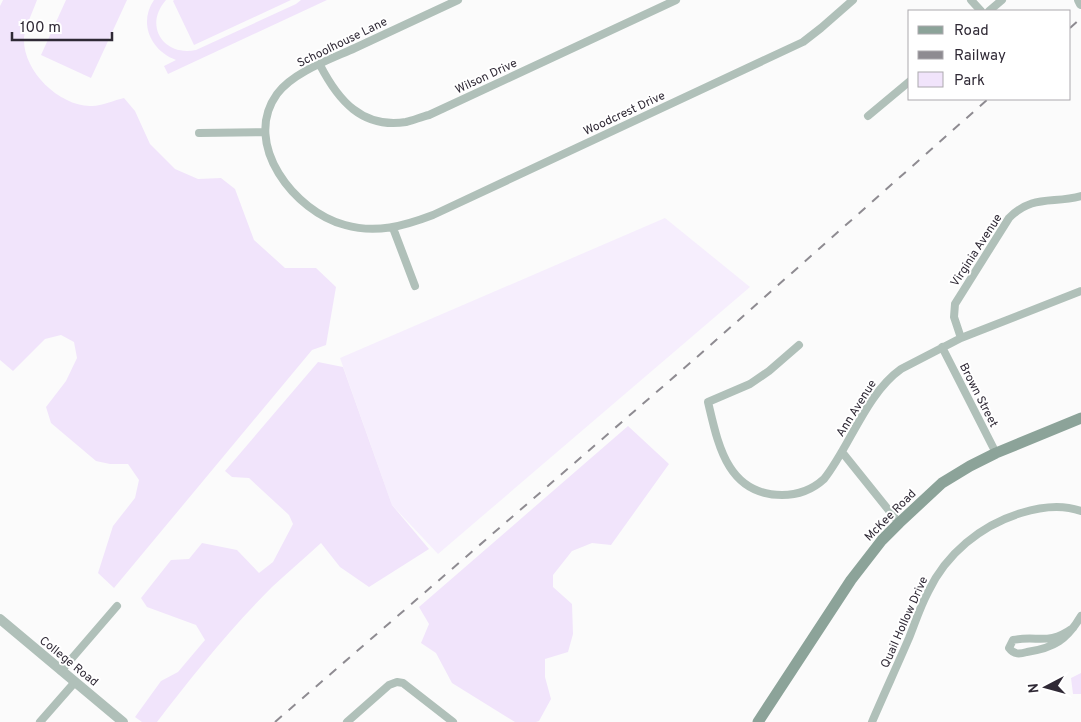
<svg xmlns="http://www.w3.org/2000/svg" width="1081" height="722" font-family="Overpass,sans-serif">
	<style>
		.built { fill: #f6eefd }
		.green { fill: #f1e4fb }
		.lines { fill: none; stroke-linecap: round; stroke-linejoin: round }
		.minor { stroke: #b0c0b9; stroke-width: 8 }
		.tertiary { stroke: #b0c0b9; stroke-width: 10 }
		.secondary { stroke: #8ca399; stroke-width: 11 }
		.rail { stroke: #8e8b91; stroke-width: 2; stroke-dasharray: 9 9; stroke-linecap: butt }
		.labels { text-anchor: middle; stroke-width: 4; stroke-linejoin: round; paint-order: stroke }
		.street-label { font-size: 12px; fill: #2f2935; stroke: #fff }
	</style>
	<rect width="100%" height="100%" fill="#fbfbfb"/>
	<path class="built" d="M 665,218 L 750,287 L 438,554 L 392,505 L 340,358 Z"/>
	<path class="green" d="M 3,0 L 37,0 C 33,11 26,25 24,37 C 22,70 58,105 90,106 C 100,107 114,100 124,98 L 135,111 L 150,144 L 175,169 L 198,179 L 221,178 L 235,189 L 254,240 L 285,268 L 316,268 L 336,287 L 326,345 L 312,350 L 114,588 L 98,573 L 113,526 L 135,498 L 139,480 L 128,464 L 110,464 L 96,461 L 51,423 L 46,407 L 66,381 L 77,358 L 74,342 L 61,335 L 45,339 L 13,371 L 0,360 L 0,6 Z
		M 66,0 L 127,0 L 91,78 L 41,55 Z
		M 154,0 L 166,0 C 143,26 164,57 196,50 L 296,4 L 301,0 L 327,0 L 168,74 L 164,66 L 176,60 C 151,51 138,23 154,0 Z
		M 174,0 L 291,0 L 194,45 L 173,1 Z
		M 318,362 L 343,367 L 392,505 L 429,549 L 369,587 L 340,567 L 321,543 C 305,558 288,572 272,587 C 231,628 192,676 157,722 L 142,722 L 135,717 L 161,681 L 178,672 L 205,640 L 196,625 L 147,607 L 141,598 L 171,560 L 189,559 L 202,543 L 237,550 L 259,573 L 273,562 L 293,524 L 289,515 L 249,478 L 232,477 L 225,471 Z
		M 628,426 L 669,464 L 611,545 L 592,543 L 572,551 L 553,575 L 553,587 L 572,604 L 573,634 L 568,652 L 545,659 L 545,677 L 551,699 L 539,721 L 536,722 L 515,722 L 452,683 L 436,653 L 421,643 L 429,624 L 419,607 Z
		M 1081,673 L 1081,694 L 1073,694 L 1071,678 Z"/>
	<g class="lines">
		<path class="minor" d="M 458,0 C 423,16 389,32 355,48 C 331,59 293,72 277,94 C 241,144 295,212 345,225 C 376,234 404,226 433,215 L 803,42 L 821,28 L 853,0
			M 971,0 L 981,11
			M 989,11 L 1002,0
			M 320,65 C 338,100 362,129 406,122 C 414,120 421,117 429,115 L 676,0
			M 868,116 L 910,81
			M 199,133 L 265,132
			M 393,228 L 415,286
			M 961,338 L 954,317 L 955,304 L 1009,218 C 1033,194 1052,204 1081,196
			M 799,345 L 769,371 L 750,384 L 708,402 C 718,444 727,495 782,495 C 798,495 812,490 824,479 C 850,446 866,394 901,369 L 961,338 L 1081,291
			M 942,347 L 996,453
			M 842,452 L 899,523
			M 1073,628 C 1048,646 1038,635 1013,640 L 1009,648 C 1014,655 1020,654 1027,652 C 1054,648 1067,640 1081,616
			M 61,671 L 117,606
			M 40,722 L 75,682
			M 347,722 L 389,685 L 397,682 L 403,683 L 453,722
			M 872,722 C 884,694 897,666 909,638 C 915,623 920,607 928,592 C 946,554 981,525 1021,513 C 1040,507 1062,504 1081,511"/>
		<path class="tertiary" d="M 1079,0 L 1081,4
			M 0,619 L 123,722"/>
		<path class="secondary" d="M 758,722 L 851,580 L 882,540 L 899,523 L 942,483 L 970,466 L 996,453 L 1081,418"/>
		<path class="rail" d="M 1070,28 L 1081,18
			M 275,722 L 697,357 L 988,99"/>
	</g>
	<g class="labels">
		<g class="street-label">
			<text transform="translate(342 42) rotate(-26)" y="4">Schoolhouse Lane</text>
			<text transform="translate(486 76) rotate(-25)" y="4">Wilson Drive</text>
			<text transform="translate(624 113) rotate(-25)" y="4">Woodcrest Drive</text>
			<text transform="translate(976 250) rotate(-57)" y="4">Virginia Avenue</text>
			<text transform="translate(979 395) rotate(63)" y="4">Brown Street</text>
			<text transform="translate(856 408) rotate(-58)" y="4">Ann Avenue</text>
			<text transform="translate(890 515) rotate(-45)" y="4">McKee Road</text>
			<text transform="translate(904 622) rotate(-66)" y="4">Quail Hollow Drive</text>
			<text transform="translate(69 661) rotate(39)" y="4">College Road</text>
		</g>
	</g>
	<rect x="908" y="10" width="162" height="90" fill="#ffffff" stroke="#aca9ae"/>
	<rect x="918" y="26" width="25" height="8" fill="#8ca399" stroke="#aca9ae"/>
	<text x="954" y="35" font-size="15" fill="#2f2935">Road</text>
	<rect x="918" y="51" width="25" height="8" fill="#8e8b91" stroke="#aca9ae"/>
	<text x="954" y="60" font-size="15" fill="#2f2935">Railway</text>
	<rect x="918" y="72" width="25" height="15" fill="#f1e4fb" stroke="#aca9ae"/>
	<text x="954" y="85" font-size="15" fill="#2f2935">Park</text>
	<g transform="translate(1046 687) rotate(264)" stroke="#ffffff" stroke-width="4" paint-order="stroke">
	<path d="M0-4L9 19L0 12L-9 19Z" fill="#2f2935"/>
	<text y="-8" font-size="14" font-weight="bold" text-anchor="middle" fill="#2f2935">N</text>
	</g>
	<path d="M12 32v8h100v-8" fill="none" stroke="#2f2935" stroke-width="2.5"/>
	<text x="20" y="32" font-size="15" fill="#2f2935" stroke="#ffffff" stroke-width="4" paint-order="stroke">100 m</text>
</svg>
